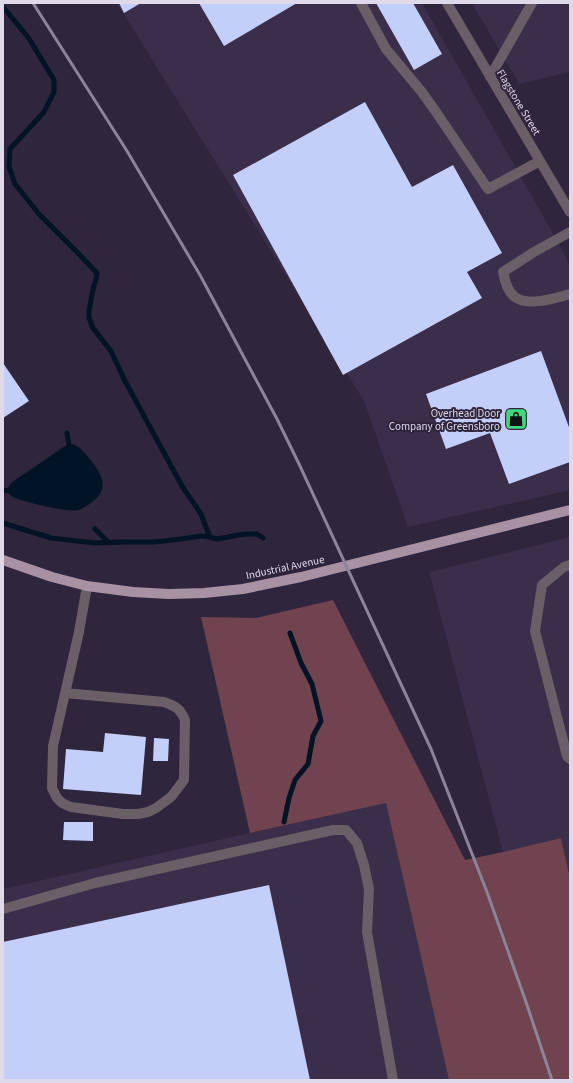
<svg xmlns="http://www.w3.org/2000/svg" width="573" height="1083" font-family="'Source Sans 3',sans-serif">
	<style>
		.built { fill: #3a2e4b }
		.green { fill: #70434f }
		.water { fill: #001425 }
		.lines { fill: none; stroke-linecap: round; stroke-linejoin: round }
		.stream { stroke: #001425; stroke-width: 5 }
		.building { fill: #c3cffa }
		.minor { stroke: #6a5e67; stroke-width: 10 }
		.major { stroke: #a891a3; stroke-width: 10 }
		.rail { stroke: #8c8498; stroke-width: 3 }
		.labels { text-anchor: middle; stroke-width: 4; stroke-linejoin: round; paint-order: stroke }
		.street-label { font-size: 11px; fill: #dfd9e9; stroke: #2f253d }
		.poi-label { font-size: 11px; fill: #dfd9e9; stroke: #2f253d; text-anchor: end }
	</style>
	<rect width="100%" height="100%" fill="#2f253d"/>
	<path class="built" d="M 117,3 L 422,3 L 550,228 L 565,255 L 570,266 L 570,490 L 408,527 L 364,401 Z
		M 472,3 L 570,3 L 570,72 L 519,84 Z
		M 570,537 L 570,878 L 561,838 L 503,852 L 429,572 Z
		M 386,802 L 449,1080 L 3,1080 L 3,889 Z"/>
	<path class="green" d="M 333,600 L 465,860 L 503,852 L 561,838 L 570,878 L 570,1080 L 449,1080 L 386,803 L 250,833 L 201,617 L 256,618 Z"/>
	<path class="water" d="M 73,444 C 80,447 84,452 89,458 C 101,473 111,488 92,502 C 88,505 83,509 78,510 C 71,513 30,503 21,500 C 17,499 13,497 10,495 L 8,488 L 11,483 L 65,446 Z"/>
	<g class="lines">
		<path class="stream" d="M 3,7 L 28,37 L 54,80 L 54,92 L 44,112 L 10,149 L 9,167 L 15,184 L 39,214 L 76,251 L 97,273 L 96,279 L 93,289 L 89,311 L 89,318 L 93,328 L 111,351 L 124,379 L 157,440 L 182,486 L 201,514 L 206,527 L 210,537 L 217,539 L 244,534 L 257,534 L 263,538
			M 67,433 L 70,452
			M 3,490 L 15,492
			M 3,523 L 51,538 L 95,543 L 124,542 L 155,542 L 181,539 L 201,536 L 210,537
			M 95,529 L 108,542
			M 284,822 L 289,798 L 295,780 L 308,764 L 313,736 L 321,721 L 312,684 L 301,663 L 290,633"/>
	</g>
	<path class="building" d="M 119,3 L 141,3 L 124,13 Z
		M 199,3 L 297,3 L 224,46 Z
		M 376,3 L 413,3 L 442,54 L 414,70 Z
		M 365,102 L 412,187 L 453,165 L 502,253 L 467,272 L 482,298 L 343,375 L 233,175 Z
		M 541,351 L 570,430 L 570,462 L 509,484 L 490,433 L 446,449 L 426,394 Z
		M 3,363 L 29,401 L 3,418 Z
		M 105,733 L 146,737 L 141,795 L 63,789 L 66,749 L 103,752 Z
		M 154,738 L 169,739 L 168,761 L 153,761 Z
		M 64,822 L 93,822 L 93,841 L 63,840 Z
		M 269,885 L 310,1080 L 3,1080 L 3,942 Z"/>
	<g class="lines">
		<path class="minor" d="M 361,3 L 386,49 L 421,91 L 434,109 L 488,189 L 540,161
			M 447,3 L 570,212
			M 490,77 L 532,3
			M 570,232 L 534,252 L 503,272 C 505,280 507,292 515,297 C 528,307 555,298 570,294
			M 570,565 L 564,567 L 542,585 L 535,631 L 567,756 L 570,759
			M 65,693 L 164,702 C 175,706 180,708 185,720 L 184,780 L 171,797 L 156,808 L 148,812 L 138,814 L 123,814 L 71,807 L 62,803 L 57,798 L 52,788 L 53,746 L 79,632 L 87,586
			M 3,909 L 95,883 L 333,830 L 346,830 L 357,843 L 364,865 L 369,889 L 367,932 L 393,1080"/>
		<path class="major" d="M 3,560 L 52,577 L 87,586 L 133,592 L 169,594 L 204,593 L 243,589 L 301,577 L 570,510"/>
		<path class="rail" d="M 33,3 L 127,151 L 200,275 L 277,419 L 300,466 L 431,749 L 487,892 L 526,1002 L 552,1080"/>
	</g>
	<defs>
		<g id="shop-square" transform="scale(1.15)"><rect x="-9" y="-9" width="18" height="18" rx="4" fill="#41d77c" stroke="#2f253d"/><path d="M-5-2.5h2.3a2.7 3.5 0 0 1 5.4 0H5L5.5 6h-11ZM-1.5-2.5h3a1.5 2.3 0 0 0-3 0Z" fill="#111"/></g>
	</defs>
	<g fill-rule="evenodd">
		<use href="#shop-square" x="516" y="419"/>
	</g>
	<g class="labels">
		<g class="street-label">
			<text transform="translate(519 102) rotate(59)" y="4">Flagstone Street</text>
			<text transform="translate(285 567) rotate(-12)" y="4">Industrial Avenue</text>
		</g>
		<g class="poi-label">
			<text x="500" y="417">Overhead Door<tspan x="500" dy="13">Company of Greensboro</tspan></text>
		</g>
	</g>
	<rect width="573" height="1083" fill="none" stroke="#dfd9e9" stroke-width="8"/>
</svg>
